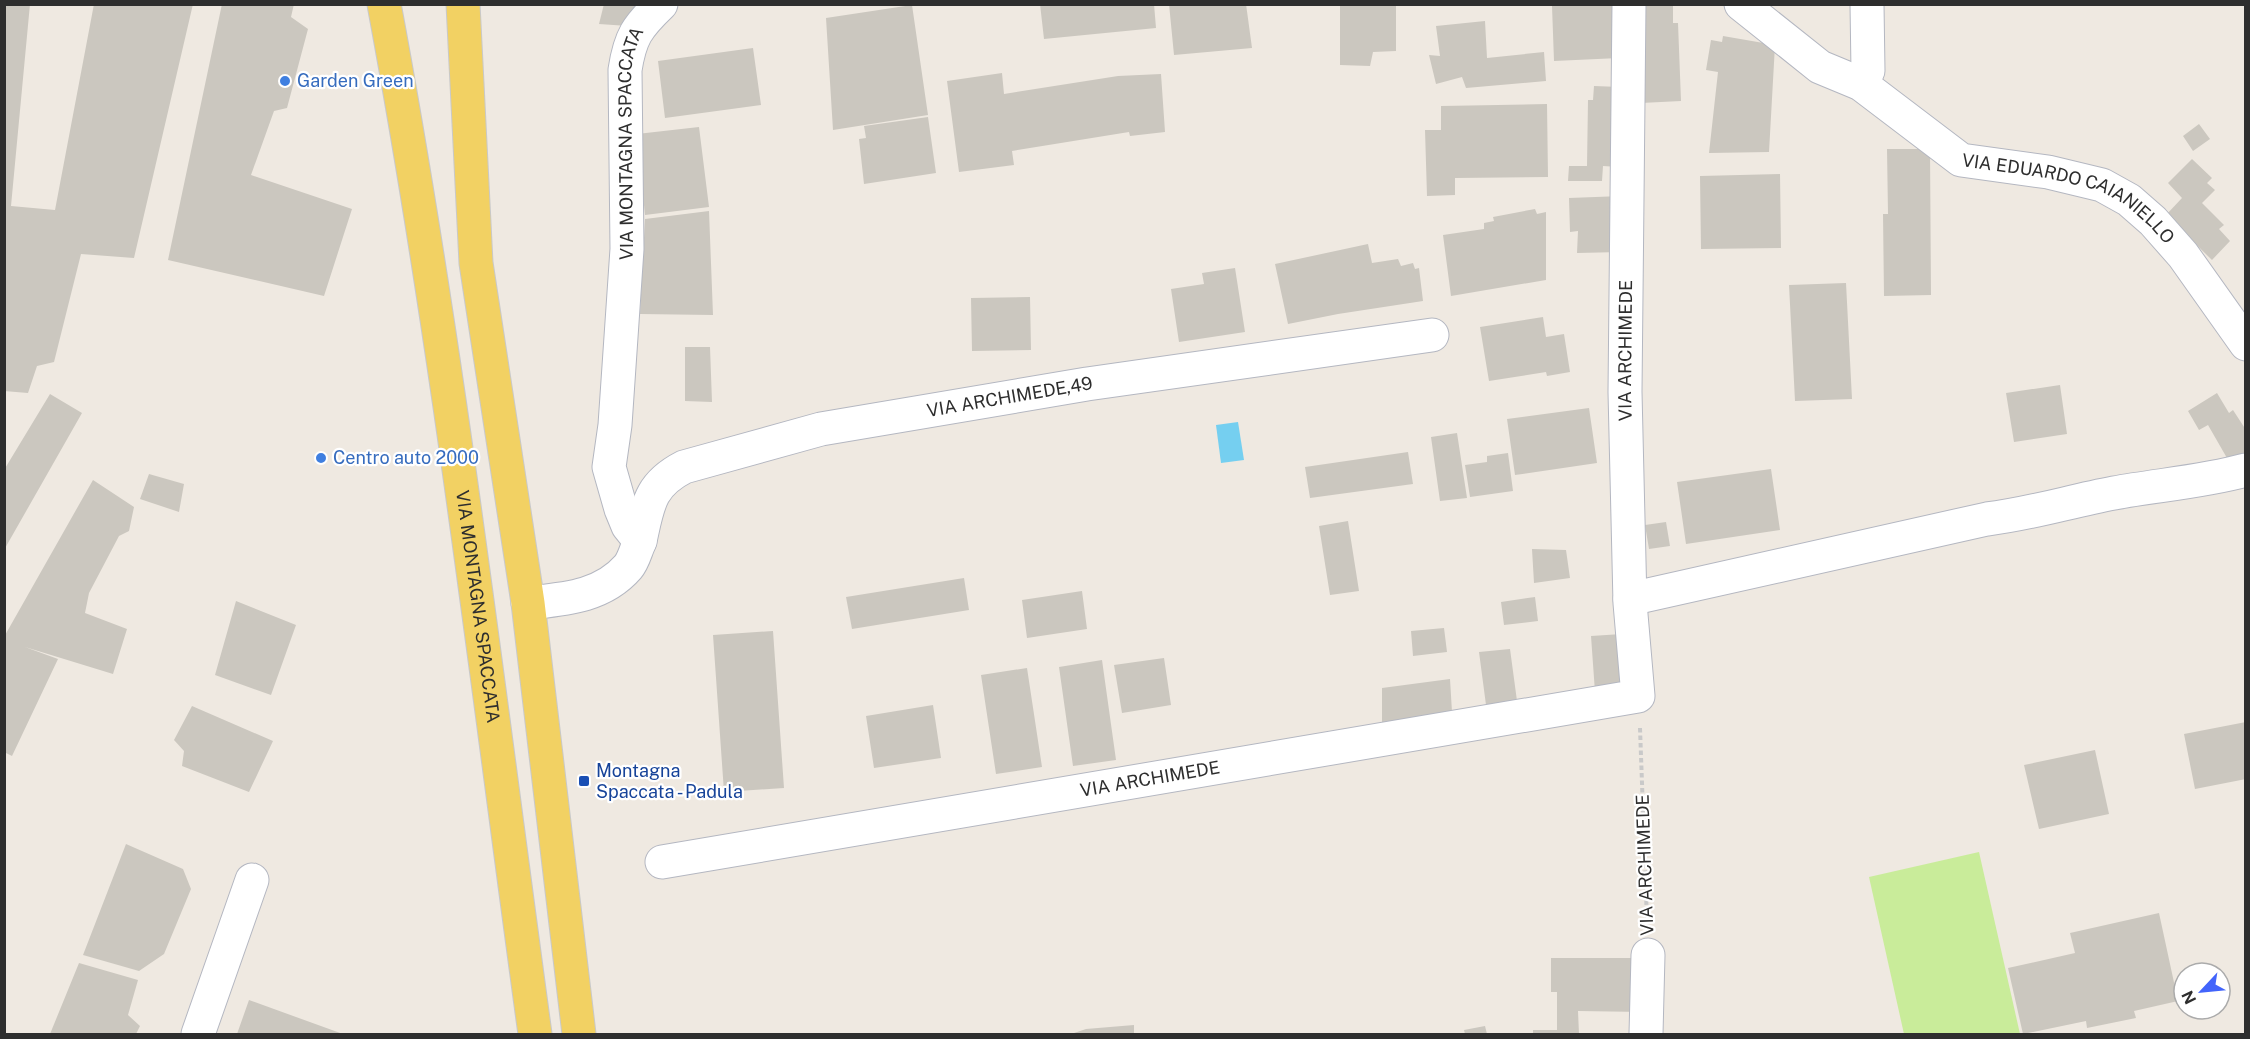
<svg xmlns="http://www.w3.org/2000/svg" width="2250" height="1039" font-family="'Public Sans',sans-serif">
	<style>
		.pitch { fill: #c9ec9a }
		.water { fill: #75cff0 }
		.building { fill: #cbc7bf }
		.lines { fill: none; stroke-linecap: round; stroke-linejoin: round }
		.minor-casing { stroke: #b4b7c1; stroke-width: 35 }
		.major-casing { stroke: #c9c9c9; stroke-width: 35 }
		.path { stroke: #c9c9c9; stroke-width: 4; stroke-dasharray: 4.5 3; stroke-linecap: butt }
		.minor { stroke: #fff; stroke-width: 33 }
		.major { stroke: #f2d163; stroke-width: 33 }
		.shop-dot { fill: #3f7fe0; stroke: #fff; stroke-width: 2 }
		.transit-dot { fill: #1a4fb4; stroke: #fff; stroke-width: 2 }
		.labels { text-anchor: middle; stroke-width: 4.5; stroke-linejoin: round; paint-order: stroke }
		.shop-label { font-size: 18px; fill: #366cbe; stroke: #fff; text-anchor: start }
		.street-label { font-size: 18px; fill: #2e2e2e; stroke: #fff }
		.transit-label { font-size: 18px; fill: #164399; stroke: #fff; text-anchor: start }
	</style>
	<rect width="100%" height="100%" fill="#efe9e1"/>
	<path class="pitch" d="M 1979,852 L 2020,1034 L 1904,1034 L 1869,877 Z"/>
	<path class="water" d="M 1238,422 L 1244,460 L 1221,463 L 1216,425 Z"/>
	<path class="building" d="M 4,4 L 30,4 L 11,206 L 55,210 L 94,4 L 193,4 L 134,258 L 81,254 L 54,362 L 37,366 L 28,393 L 4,391 Z
		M 222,4 L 294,4 L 291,17 L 308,29 L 287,108 L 274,111 L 251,175 L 352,209 L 324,296 L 168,260 Z
		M 604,4 L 636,4 L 628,26 L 599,24 Z
		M 1040,4 L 1154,4 L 1156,28 L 1044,39 Z
		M 1169,4 L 1246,4 L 1252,48 L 1174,55 Z
		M 1340,4 L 1396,4 L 1396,51 L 1373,52 L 1370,66 L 1340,65 Z
		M 1617,4 L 1619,58 L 1554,61 L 1552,6 Z
		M 1641,4 L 1673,4 L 1673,23 L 1678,23 L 1681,101 L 1641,103 Z
		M 912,5 L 928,115 L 833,130 L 826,18 Z
		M 1485,21 L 1487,58 L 1544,52 L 1546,81 L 1466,88 L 1462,77 L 1436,84 L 1429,55 L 1440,56 L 1436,26 Z
		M 1723,36 L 1775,45 L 1769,152 L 1709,153 L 1718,72 L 1706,70 L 1711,40 L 1722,42 Z
		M 753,48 L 761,105 L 665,118 L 658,61 Z
		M 1002,73 L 1004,94 L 1118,76 L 1161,74 L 1165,132 L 1130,136 L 1129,132 L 1012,151 L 1014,165 L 959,172 L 947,81 Z
		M 1594,86 L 1620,87 L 1619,167 L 1603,166 L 1602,181 L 1568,181 L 1569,166 L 1587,166 L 1588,100 L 1593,100 Z
		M 1547,104 L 1548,177 L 1455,178 L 1455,195 L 1427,196 L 1425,130 L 1441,130 L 1441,106 Z
		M 928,117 L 936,173 L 864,184 L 859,139 L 866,138 L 864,126 Z
		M 2199,124 L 2210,139 L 2193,151 L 2183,136 Z
		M 699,127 L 709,207 L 645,215 L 637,134 Z
		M 1887,149 L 1930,149 L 1931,295 L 1884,296 L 1883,214 L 1888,214 Z
		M 2192,159 L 2212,178 L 2207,183 L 2215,190 L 2202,203 L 2224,225 L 2219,229 L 2230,241 L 2212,260 L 2166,215 L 2182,198 L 2168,183 Z
		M 1780,174 L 1781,248 L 1701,249 L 1700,176 Z
		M 1622,196 L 1621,252 L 1577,253 L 1578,231 L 1570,232 L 1569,198 Z
		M 1535,209 L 1537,214 L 1546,212 L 1546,280 L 1451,296 L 1443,235 L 1484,229 L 1484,223 L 1494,221 L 1493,217 Z
		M 709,211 L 713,315 L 640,314 L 645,219 Z
		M 1368,244 L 1372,263 L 1398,259 L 1401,266 L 1413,263 L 1415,269 L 1419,268 L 1423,301 L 1338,314 L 1288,324 L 1275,264 Z
		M 1235,268 L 1245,332 L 1179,342 L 1171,289 L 1204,284 L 1202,273 Z
		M 1846,283 L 1852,399 L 1795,401 L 1789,285 Z
		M 1030,297 L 1031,350 L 972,351 L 971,298 Z
		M 1543,317 L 1546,337 L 1564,334 L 1570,372 L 1547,376 L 1546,372 L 1489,381 L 1480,327 Z
		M 685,347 L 710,347 L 712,402 L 685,401 Z
		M 2060,385 L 2067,434 L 2014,442 L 2006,393 Z
		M 2217,393 L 2229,413 L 2233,410 L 2246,430 L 2246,456 L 2231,465 L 2208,425 L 2199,430 L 2188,411 Z
		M 50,394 L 82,413 L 4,550 L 4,470 Z
		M 1589,408 L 1597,463 L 1515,475 L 1507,419 Z
		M 1457,433 L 1467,498 L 1440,501 L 1431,437 Z
		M 1408,452 L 1413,484 L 1310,498 L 1305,467 Z
		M 1508,453 L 1513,491 L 1470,497 L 1465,465 L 1487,462 L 1487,456 Z
		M 1771,469 L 1780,530 L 1686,544 L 1677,482 Z
		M 149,474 L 184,484 L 179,512 L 140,499 Z
		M 93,480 L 134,507 L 129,531 L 119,536 L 89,593 L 85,613 L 127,629 L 113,674 L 25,647 L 58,659 L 12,756 L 4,752 L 4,637 Z
		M 1348,521 L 1359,591 L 1330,595 L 1319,526 Z
		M 1666,522 L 1670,546 L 1649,549 L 1645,525 Z
		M 1532,549 L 1566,550 L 1570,578 L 1534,583 Z
		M 964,578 L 969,610 L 852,629 L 846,597 Z
		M 1082,591 L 1087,629 L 1027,638 L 1022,600 Z
		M 1535,597 L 1538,621 L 1504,625 L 1501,602 Z
		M 236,601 L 296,625 L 271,695 L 215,675 Z
		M 1444,628 L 1447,652 L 1413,656 L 1411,631 Z
		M 773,631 L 784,788 L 724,792 L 713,635 Z
		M 1622,634 L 1626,683 L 1595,692 L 1591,636 Z
		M 1510,649 L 1517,701 L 1486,705 L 1479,652 Z
		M 1164,658 L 1171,705 L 1122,713 L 1114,665 Z
		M 1102,660 L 1116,760 L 1073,766 L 1059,667 Z
		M 1027,668 L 1042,767 L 996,774 L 981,675 Z
		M 1450,679 L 1452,712 L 1382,725 L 1382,688 Z
		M 933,705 L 941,758 L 874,768 L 866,716 Z
		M 192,706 L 273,741 L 249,792 L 182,766 L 184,751 L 174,740 Z
		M 2246,722 L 2246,779 L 2195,789 L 2184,734 Z
		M 2095,750 L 2109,814 L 2039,829 L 2024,765 Z
		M 126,844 L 183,869 L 191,889 L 164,954 L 139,971 L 83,955 Z
		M 2159,913 L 2178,1001 L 2134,1011 L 2136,1018 L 2087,1028 L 2086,1021 L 2023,1034 L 2008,968 L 2075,953 L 2070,933 Z
		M 1551,958 L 1644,958 L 1644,1012 L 1578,1011 L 1579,1034 L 1533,1034 L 1533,1030 L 1557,1030 L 1557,992 L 1551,992 Z
		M 79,963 L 138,980 L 128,1015 L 140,1026 L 136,1034 L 50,1034 Z
		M 249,1000 L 343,1034 L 237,1034 Z
		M 1134,1025 L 1134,1034 L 1071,1034 L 1086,1029 Z
		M 1485,1026 L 1487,1034 L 1465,1034 L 1464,1030 Z"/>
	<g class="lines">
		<g class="minor-casing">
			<g id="minor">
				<path id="s1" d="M 1741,4 L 1820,67 L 1861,84 L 1961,160 L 2048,172 L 2102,185 L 2129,200 L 2153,221 L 2183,255 L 2246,344"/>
				<path d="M 1861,84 L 1868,71 L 1867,4"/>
				<path id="s2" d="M 640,541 C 648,505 649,485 684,467 L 821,429 L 1087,384 L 1432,335"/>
				<path d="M 1630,599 L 1987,519 C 2030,514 2071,501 2114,493 C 2158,485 2202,482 2246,470"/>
				<path id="s3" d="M 528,603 C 564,599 602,597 628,567 C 634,560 636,549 640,541 L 628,526 L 621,509 L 609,467 L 615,425 L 627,249 L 625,70 C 630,37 637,27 661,4"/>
				<path id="s4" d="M 662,862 L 1638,696 L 1630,603 L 1625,392 L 1629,4"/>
				<path d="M 198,1034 L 252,880"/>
				<path d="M 1646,1034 L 1648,955"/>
			</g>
		</g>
		<g class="major-casing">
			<g id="major">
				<path id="s5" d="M 384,4 C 448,346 488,691 535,1034"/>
				<path d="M 463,4 L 476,263 L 528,603 L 579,1034"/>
			</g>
		</g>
		<path class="path" d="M 1640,728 L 1647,921"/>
		<use href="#minor" class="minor"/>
		<use href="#major" class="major"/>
	</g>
	<g class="shop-dot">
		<circle cx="285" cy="81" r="6"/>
		<circle cx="321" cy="458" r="6"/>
	</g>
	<rect class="transit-dot" x="578" y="775" width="12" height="12" rx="3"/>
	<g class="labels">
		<g class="shop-label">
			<text x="297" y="87">Garden Green</text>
			<text x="333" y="464">Centro auto 2000</text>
		</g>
		<g class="street-label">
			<text dy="6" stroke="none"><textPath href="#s3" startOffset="544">VIA MONTAGNA SPACCATA</textPath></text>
			<text dy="6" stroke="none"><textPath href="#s1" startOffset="388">VIA EDUARDO CAIANIELLO</textPath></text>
			<text dy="6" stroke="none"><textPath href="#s4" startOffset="1336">VIA ARCHIMEDE</textPath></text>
			<text dy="6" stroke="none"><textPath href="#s2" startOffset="424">VIA ARCHIMEDE,49</textPath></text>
			<text dy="6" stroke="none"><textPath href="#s5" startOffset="610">VIA MONTAGNA SPACCATA</textPath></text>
			<text dy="6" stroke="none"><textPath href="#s4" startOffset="495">VIA ARCHIMEDE</textPath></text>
			<text transform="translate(1645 865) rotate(-92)" y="6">VIA ARCHIMEDE</text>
		</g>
		<g class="transit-label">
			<text x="596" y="777">Montagna<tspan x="596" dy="21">Spaccata - Padula</tspan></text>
		</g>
	</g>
	<rect width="2250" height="1039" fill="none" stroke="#2e2e2e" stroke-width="12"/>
	<g transform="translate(2202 991) rotate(244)"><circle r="28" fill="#ffffff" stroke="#ababab" stroke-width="1.5"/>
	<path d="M0-4.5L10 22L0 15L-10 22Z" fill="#4264fb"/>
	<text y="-9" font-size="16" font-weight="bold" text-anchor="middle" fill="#2e2e2e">N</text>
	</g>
</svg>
